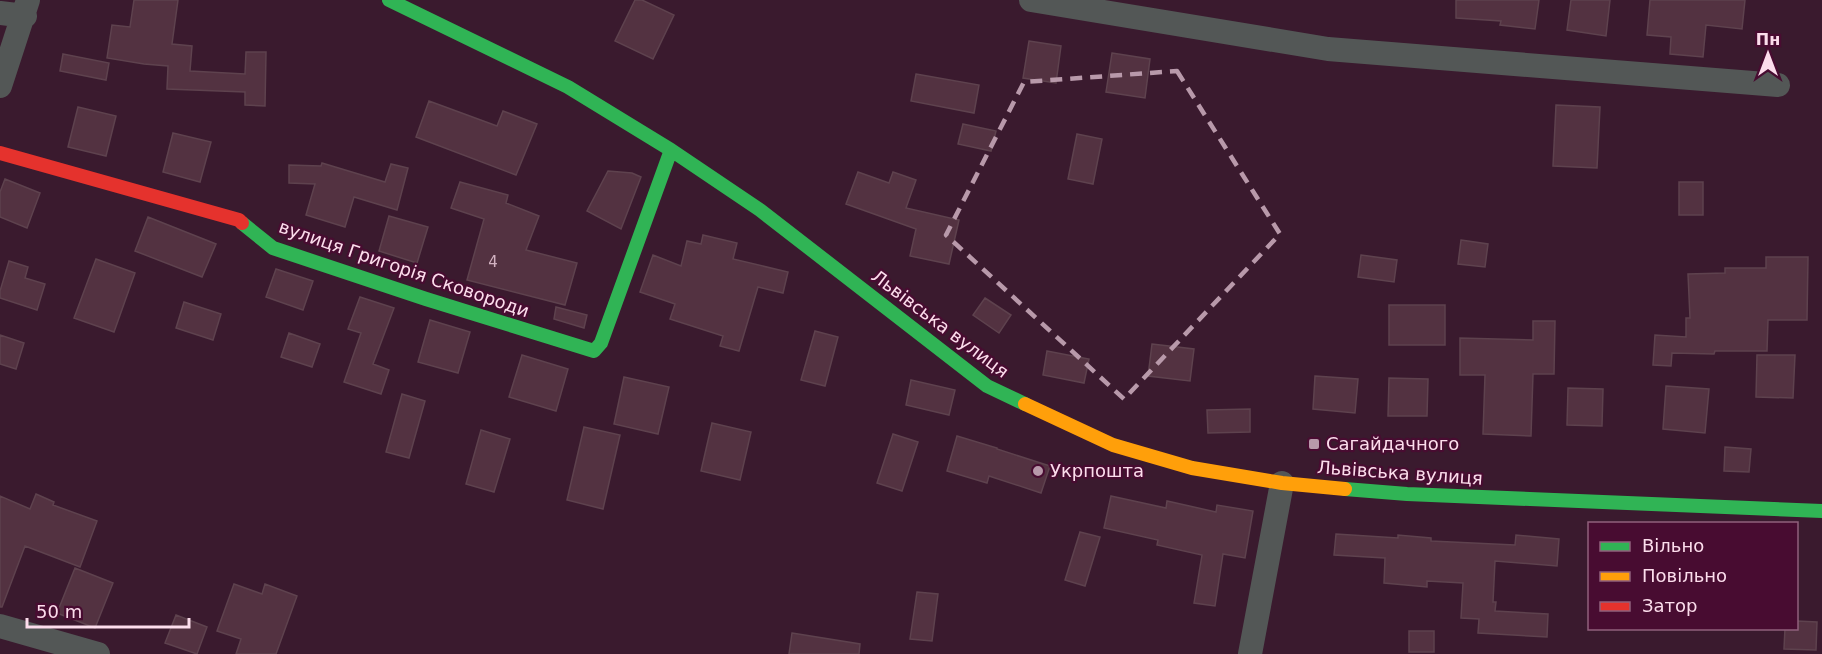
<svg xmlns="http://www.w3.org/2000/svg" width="1822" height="654" font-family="'DejaVu Sans',sans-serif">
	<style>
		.building { fill: #533241; stroke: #5e424e; stroke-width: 1.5 }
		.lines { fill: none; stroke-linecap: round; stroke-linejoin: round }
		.street { stroke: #535756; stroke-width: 24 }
		.fast { stroke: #30b455; stroke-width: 14 }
		.slow { stroke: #ff9f0a; stroke-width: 14 }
		.jam { stroke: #e5322d; stroke-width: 14 }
		.marked { fill: none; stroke: #b899aa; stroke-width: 4.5; stroke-dasharray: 12 8; stroke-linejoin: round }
		.poi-dot { fill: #b899aa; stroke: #480c31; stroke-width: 2 }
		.labels { text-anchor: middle; stroke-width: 4.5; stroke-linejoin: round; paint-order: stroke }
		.number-label { font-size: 15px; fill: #d2b2c1 }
		.street-label { font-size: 18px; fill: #fcddec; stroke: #480c31 }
		.poi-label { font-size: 18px; fill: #fcddec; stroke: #480c31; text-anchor: start }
	</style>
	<rect width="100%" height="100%" fill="#3a1a2e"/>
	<path class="building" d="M 134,0 L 178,0 L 172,44 L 192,46 L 190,71 L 245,74 L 246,52 L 266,52 L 265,106 L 245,105 L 245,92 L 167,89 L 168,66 L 144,64 L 107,58 L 112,25 L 130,27 Z
		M 635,0 L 642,0 L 674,15 L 653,59 L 615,41 Z
		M 1456,0 L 1539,0 L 1535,29 L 1500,25 L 1501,21 L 1456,18 Z
		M 1571,0 L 1610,0 L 1606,36 L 1567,30 Z
		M 1650,0 L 1745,0 L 1742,29 L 1706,25 L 1703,57 L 1670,54 L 1671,37 L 1647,35 Z
		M 1029,41 L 1061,46 L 1056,83 L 1023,78 Z
		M 1112,53 L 1150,59 L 1145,98 L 1106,92 Z
		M 63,54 L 109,63 L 106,80 L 60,71 Z
		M 916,74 L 979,85 L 974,113 L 911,101 Z
		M 429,101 L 497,126 L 503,111 L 537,124 L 516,175 L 416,137 Z
		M 1556,105 L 1600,107 L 1597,168 L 1553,166 Z
		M 78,107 L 116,116 L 106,156 L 68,147 Z
		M 963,124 L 996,131 L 991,151 L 958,144 Z
		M 173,133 L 211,142 L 200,182 L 163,172 Z
		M 1077,134 L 1102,139 L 1093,184 L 1068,179 Z
		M 322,163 L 385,182 L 391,164 L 408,168 L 397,210 L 354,197 L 345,227 L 306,215 L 315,184 L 289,183 L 289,165 L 321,166 Z
		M 608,171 L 632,173 L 641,177 L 621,229 L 587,211 Z
		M 858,172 L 889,183 L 893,172 L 916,180 L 906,208 L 959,220 L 949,264 L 910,256 L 916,229 L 846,204 Z
		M 5,179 L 40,193 L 27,228 L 0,217 L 0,192 Z
		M 460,182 L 508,195 L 506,203 L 539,216 L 526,250 L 577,263 L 565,305 L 467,280 L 484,219 L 451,208 Z
		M 1679,182 L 1703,182 L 1703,215 L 1679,215 Z
		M 389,216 L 428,227 L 417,263 L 379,251 Z
		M 148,217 L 216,244 L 202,277 L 135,251 Z
		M 703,235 L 737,243 L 733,259 L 788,272 L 783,293 L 758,287 L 739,351 L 720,346 L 723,336 L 670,319 L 675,304 L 640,292 L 653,255 L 681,266 L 687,241 L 701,244 Z
		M 1461,240 L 1488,244 L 1485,267 L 1458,264 Z
		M 1361,255 L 1397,260 L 1394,282 L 1358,277 Z
		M 1766,257 L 1808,257 L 1807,320 L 1768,320 L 1767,351 L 1715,351 L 1714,354 L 1672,353 L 1671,366 L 1653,365 L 1655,335 L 1686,337 L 1686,318 L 1690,318 L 1688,274 L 1725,273 L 1725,268 L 1766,268 Z
		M 96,259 L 135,273 L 114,332 L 74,318 Z
		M 9,261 L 28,267 L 25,278 L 45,284 L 37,310 L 0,298 L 0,291 Z
		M 276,269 L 313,281 L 303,310 L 266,297 Z
		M 360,297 L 394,308 L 373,364 L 389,370 L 381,394 L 344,382 L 361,333 L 348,329 Z
		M 985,298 L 1011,315 L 999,333 L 973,315 Z
		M 184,302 L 221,314 L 213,340 L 176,328 Z
		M 1389,305 L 1445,305 L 1445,345 L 1389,345 Z
		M 556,307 L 587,315 L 584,328 L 554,319 Z
		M 430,320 L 470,332 L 458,373 L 418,362 Z
		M 1533,321 L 1555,321 L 1554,374 L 1533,374 L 1531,436 L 1483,434 L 1485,375 L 1460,375 L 1460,338 L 1533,340 Z
		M 815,331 L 838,337 L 825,386 L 801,380 Z
		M 289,333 L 320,344 L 312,367 L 281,357 Z
		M 0,335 L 24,343 L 16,369 L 0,364 Z
		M 1152,344 L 1194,349 L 1190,381 L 1148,376 Z
		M 1047,351 L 1089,359 L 1084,383 L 1043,375 Z
		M 522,355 L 568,369 L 556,411 L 509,397 Z
		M 1757,355 L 1795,355 L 1793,398 L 1756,397 Z
		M 1315,376 L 1358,379 L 1355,413 L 1313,409 Z
		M 624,377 L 669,387 L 658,434 L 614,424 Z
		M 1389,378 L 1428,379 L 1427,416 L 1388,416 Z
		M 911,380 L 955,390 L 949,415 L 906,405 Z
		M 1666,386 L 1709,389 L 1705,433 L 1663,429 Z
		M 1568,388 L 1603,389 L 1602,426 L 1567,425 Z
		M 402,394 L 425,401 L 409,458 L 386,452 Z
		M 1250,409 L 1250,432 L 1208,433 L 1207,410 Z
		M 712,423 L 751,432 L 740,480 L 701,471 Z
		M 584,427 L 620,435 L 603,509 L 567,500 Z
		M 481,430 L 510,439 L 494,492 L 466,484 Z
		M 893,434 L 918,442 L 902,491 L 877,483 Z
		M 957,436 L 997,448 L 997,449 L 1050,466 L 1041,493 L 989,476 L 987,483 L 947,471 Z
		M 1725,447 L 1751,449 L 1749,472 L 1724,471 Z
		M 36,494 L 54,502 L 53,505 L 97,521 L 80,567 L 25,546 L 2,607 L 0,607 L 0,496 L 30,509 Z
		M 1111,496 L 1166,508 L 1167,501 L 1216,512 L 1217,505 L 1253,511 L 1245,558 L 1223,554 L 1215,606 L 1194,603 L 1202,555 L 1157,545 L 1158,540 L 1104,528 Z
		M 1080,532 L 1100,537 L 1085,586 L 1065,580 Z
		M 1336,534 L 1398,538 L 1398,535 L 1431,538 L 1431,541 L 1515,545 L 1516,535 L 1559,539 L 1557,566 L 1495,561 L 1493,602 L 1496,602 L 1495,611 L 1548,614 L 1547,637 L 1478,633 L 1479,619 L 1461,618 L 1463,583 L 1427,581 L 1427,587 L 1384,583 L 1385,558 L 1334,555 Z
		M 75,568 L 113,583 L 95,628 L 57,613 Z
		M 234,584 L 262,594 L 265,584 L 297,596 L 276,654 L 236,654 L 241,639 L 217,631 Z
		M 917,592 L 938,594 L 932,641 L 910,639 Z
		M 176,615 L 207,627 L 197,654 L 165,643 Z
		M 1797,621 L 1817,622 L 1816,650 L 1784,649 L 1785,628 L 1797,628 Z
		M 1409,631 L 1434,631 L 1434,652 L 1409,652 Z
		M 792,633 L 860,644 L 859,654 L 789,654 Z"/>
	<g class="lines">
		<path class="street" d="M 1031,0 L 1328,49 L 1778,85
			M 0,13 L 25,16
			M 0,86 L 28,0
			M 0,626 L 98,654
			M 1250,654 L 1282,483"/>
		<path class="fast" d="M 389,0 L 568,87 L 671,150 L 760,210 L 987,386 L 1025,404
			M 242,223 L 273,248 L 426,299 L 594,351 L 601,343 L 671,150
			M 1345,489 L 1407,494 L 1822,511"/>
		<path class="slow" d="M 1025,404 L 1113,445 L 1192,468 L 1282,483 L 1345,489"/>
		<path class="jam" d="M 0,153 L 239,220 L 242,223"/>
	</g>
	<path class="marked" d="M 1177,71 L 1280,234 L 1124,399 L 946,235 L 1024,82 Z"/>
	<g class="poi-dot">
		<rect x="1308" y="438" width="12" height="12" rx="3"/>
		<circle cx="1038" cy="471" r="6"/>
	</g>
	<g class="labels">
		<g class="number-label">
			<text x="493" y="267">4</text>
		</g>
		<g class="street-label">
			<text transform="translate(404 269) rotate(19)" y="6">вулиця Григорія Сковороди</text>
			<text transform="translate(940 324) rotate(37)" y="6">Львівська вулиця</text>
			<text transform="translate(1400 473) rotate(4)" y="6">Львівська вулиця</text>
		</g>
		<g class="poi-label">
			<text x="1326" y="450">Сагайдачного</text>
			<text x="1050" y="477">Укрпошта</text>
		</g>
	</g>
	<rect x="1588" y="522" width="210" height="108" fill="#480c31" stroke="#90607c" stroke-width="1.5"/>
	<rect x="1600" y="542" width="30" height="9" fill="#30b455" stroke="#90607c" stroke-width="1.5"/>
	<text x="1642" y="552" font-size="18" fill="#fcddec">Вільно</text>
	<rect x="1600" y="572" width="30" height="9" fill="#ff9f0a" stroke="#90607c" stroke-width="1.5"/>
	<text x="1642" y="582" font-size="18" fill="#fcddec">Повільно</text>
	<rect x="1600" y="602" width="30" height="9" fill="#e5322d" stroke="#90607c" stroke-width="1.5"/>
	<text x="1642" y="612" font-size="18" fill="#fcddec">Затор</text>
	<g transform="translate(1768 54)" stroke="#480c31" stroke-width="4.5" paint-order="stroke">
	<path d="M0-4.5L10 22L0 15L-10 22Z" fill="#fcddec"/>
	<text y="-9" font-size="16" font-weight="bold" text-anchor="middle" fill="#fcddec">Пн</text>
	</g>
	<path d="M27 618v9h162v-9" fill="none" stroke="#fcddec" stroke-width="3"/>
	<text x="36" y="618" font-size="18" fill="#fcddec" stroke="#480c31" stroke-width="4.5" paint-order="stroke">50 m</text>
</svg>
